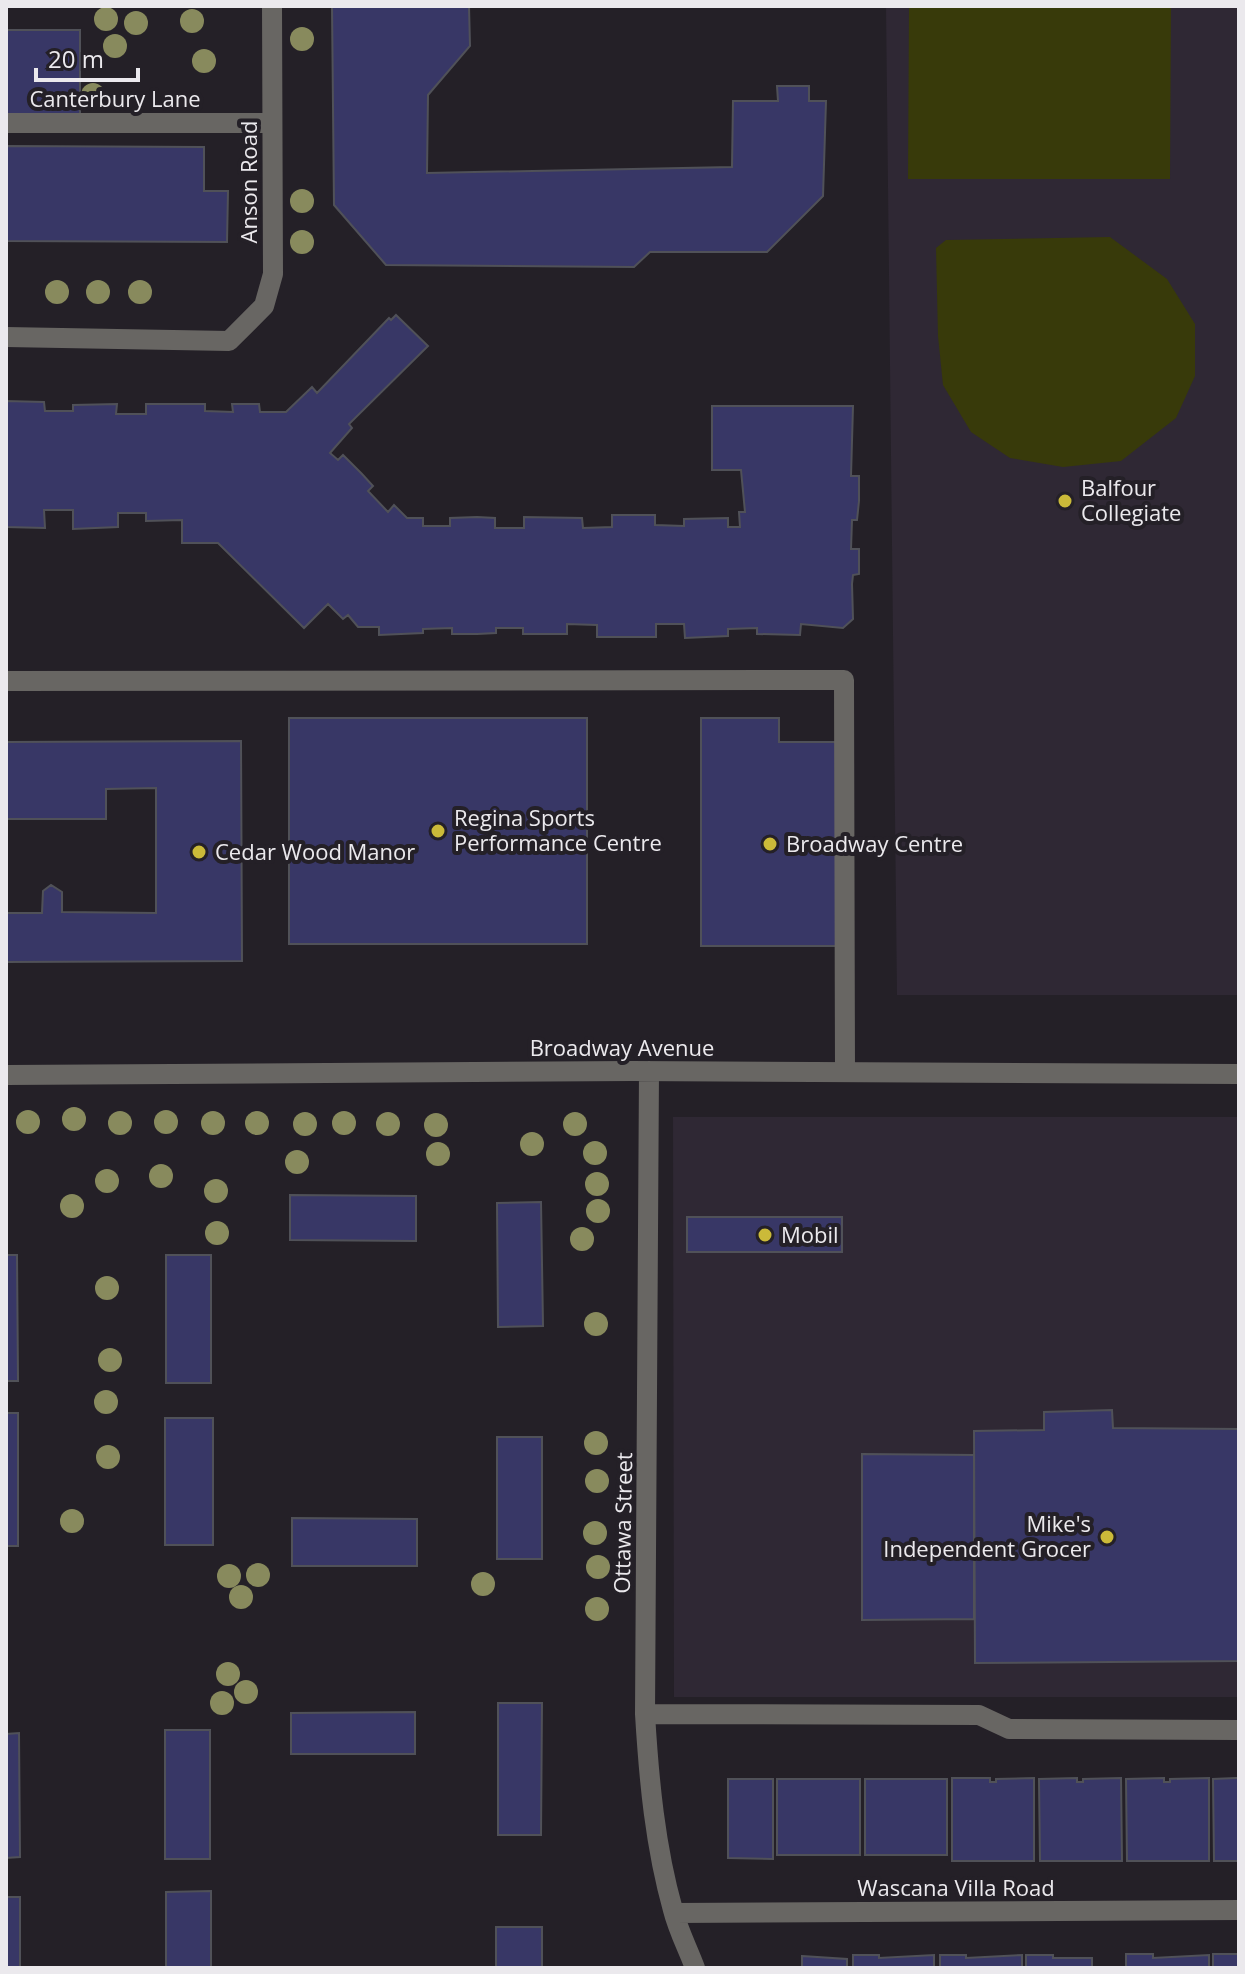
<svg xmlns="http://www.w3.org/2000/svg" width="1245" height="1974" font-family="'Open Sans',sans-serif">
	<style>
		.built { fill: #2f2834 }
		.green { fill: #383a0a }
		.building { fill: #383766; stroke: #505158; stroke-width: 2 }
		.lines { fill: none; stroke-linecap: round; stroke-linejoin: round }
		.minor { stroke: #686663; stroke-width: 20 }
		.tree { fill: #888a5d }
		.poi-dot { fill: #cbba39; stroke: #242027; stroke-width: 3 }
		.labels { text-anchor: middle; stroke-width: 8; stroke-linejoin: round; paint-order: stroke }
		.street-label { font-size: 22px; fill: #ebe9ed; stroke: #242027 }
		.poi-label { font-size: 22px; fill: #ebe9ed; stroke: #242027; text-anchor: start }
	</style>
	<rect width="100%" height="100%" fill="#242027"/>
	<path class="built" d="M 886,6 L 1239,6 L 1239,995 L 897,995 Z
		M 673,1117 L 1239,1117 L 1239,1697 L 674,1697 Z"/>
	<path class="green" d="M 909,6 L 1171,6 L 1170,179 L 908,179 Z
		M 1110,237 L 1167,279 L 1195,324 L 1195,376 L 1176,418 L 1121,461 L 1063,467 L 1010,458 L 971,432 L 943,385 L 938,336 L 936,248 L 946,240 Z"/>
	<path class="building" d="M 332,6 L 469,6 L 470,46 L 428,95 L 427,173 L 732,167 L 733,101 L 778,101 L 777,86 L 809,86 L 809,101 L 826,101 L 823,196 L 767,252 L 650,252 L 634,267 L 386,265 L 334,205 Z
		M 6,30 L 80,30 L 80,114 L 6,114 Z
		M 6,146 L 204,147 L 204,191 L 228,191 L 227,242 L 6,241 Z
		M 396,315 L 428,346 L 349,424 L 352,428 L 330,453 L 338,460 L 343,455 L 362,474 L 373,486 L 368,491 L 388,512 L 394,505 L 407,518 L 423,518 L 423,526 L 450,526 L 450,518 L 477,517 L 495,518 L 495,528 L 524,528 L 524,517 L 582,518 L 583,528 L 612,527 L 612,515 L 655,515 L 655,525 L 684,526 L 684,519 L 728,518 L 728,527 L 740,527 L 739,512 L 745,512 L 741,470 L 712,470 L 712,406 L 853,406 L 851,476 L 859,476 L 859,501 L 857,520 L 852,520 L 851,549 L 859,549 L 859,574 L 853,575 L 852,584 L 853,619 L 843,628 L 801,624 L 800,635 L 757,634 L 757,628 L 728,629 L 728,636 L 685,638 L 684,624 L 656,624 L 656,637 L 597,637 L 597,625 L 567,624 L 567,634 L 523,634 L 523,628 L 496,628 L 496,633 L 477,634 L 452,634 L 452,628 L 423,629 L 423,633 L 379,635 L 379,627 L 358,627 L 348,615 L 343,619 L 328,604 L 304,628 L 218,543 L 182,543 L 182,520 L 146,521 L 146,513 L 118,513 L 118,527 L 73,529 L 73,510 L 44,510 L 45,528 L 6,527 L 6,401 L 44,402 L 45,411 L 73,411 L 73,405 L 117,404 L 116,414 L 146,414 L 146,404 L 205,404 L 205,411 L 233,412 L 232,404 L 259,404 L 260,412 L 286,412 L 312,387 L 317,393 L 389,318 L 391,320 Z
		M 289,718 L 587,718 L 587,944 L 289,944 Z
		M 701,718 L 779,718 L 779,742 L 839,742 L 839,946 L 701,946 Z
		M 241,741 L 242,961 L 6,962 L 6,913 L 42,913 L 43,891 L 51,885 L 62,892 L 62,912 L 156,913 L 156,788 L 106,789 L 106,819 L 6,819 L 6,742 Z
		M 290,1195 L 416,1196 L 416,1241 L 290,1240 Z
		M 541,1202 L 543,1326 L 498,1327 L 497,1203 Z
		M 687,1217 L 842,1217 L 842,1252 L 687,1252 Z
		M 6,1255 L 17,1255 L 18,1381 L 6,1381 Z
		M 166,1255 L 211,1255 L 211,1383 L 166,1383 Z
		M 1112,1410 L 1113,1428 L 1239,1429 L 1239,1661 L 975,1663 L 974,1431 L 1044,1430 L 1044,1412 Z
		M 6,1413 L 18,1413 L 18,1546 L 6,1546 Z
		M 165,1418 L 213,1418 L 213,1545 L 165,1545 Z
		M 497,1437 L 542,1437 L 542,1559 L 497,1559 Z
		M 862,1454 L 974,1455 L 974,1619 L 862,1620 Z
		M 292,1518 L 417,1519 L 417,1566 L 292,1566 Z
		M 498,1703 L 542,1703 L 541,1835 L 498,1835 Z
		M 415,1712 L 415,1754 L 291,1754 L 291,1713 Z
		M 165,1730 L 210,1730 L 210,1859 L 165,1859 Z
		M 19,1733 L 20,1857 L 6,1858 L 6,1734 Z
		M 952,1778 L 990,1778 L 990,1782 L 996,1782 L 996,1779 L 1034,1778 L 1034,1861 L 952,1861 Z
		M 1077,1778 L 1077,1782 L 1083,1782 L 1083,1779 L 1121,1778 L 1122,1861 L 1040,1861 L 1039,1779 Z
		M 1164,1778 L 1164,1782 L 1170,1782 L 1170,1779 L 1209,1778 L 1209,1861 L 1127,1861 L 1126,1779 Z
		M 1236,1778 L 1239,1778 L 1239,1861 L 1214,1861 L 1213,1779 Z
		M 728,1779 L 773,1779 L 773,1859 L 728,1858 Z
		M 777,1779 L 860,1779 L 860,1855 L 777,1855 Z
		M 865,1779 L 947,1779 L 947,1855 L 865,1855 Z
		M 211,1891 L 211,1968 L 166,1968 L 166,1892 Z
		M 6,1897 L 20,1897 L 20,1968 L 6,1968 Z
		M 496,1927 L 542,1927 L 542,1968 L 496,1968 Z
		M 1126,1954 L 1153,1954 L 1153,1958 L 1209,1955 L 1209,1968 L 1126,1968 Z
		M 1213,1954 L 1239,1954 L 1239,1968 L 1213,1968 Z
		M 853,1955 L 879,1955 L 879,1958 L 934,1955 L 934,1968 L 853,1968 Z
		M 940,1955 L 966,1955 L 966,1958 L 1022,1955 L 1022,1968 L 940,1968 Z
		M 1026,1955 L 1053,1955 L 1053,1958 L 1092,1958 L 1092,1968 L 1026,1968 Z
		M 802,1956 L 847,1959 L 847,1968 L 802,1968 Z"/>
	<g class="lines">
		<path class="minor" d="M 6,123 L 272,123
			M 6,337 L 229,341 L 264,306 L 273,274 L 272,6
			M 6,681 L 844,680 L 845,1072
			M 649,1071 L 645,1714 C 649,1780 655,1846 673,1910 C 678,1930 688,1949 695,1968
			M 6,1075 L 632,1071 L 1239,1074
			M 645,1714 L 979,1715 L 1009,1729 L 1239,1730
			M 674,1913 L 1239,1910"/>
	</g>
	<g class="tree">
		<circle cx="106" cy="19" r="12"/>
		<circle cx="192" cy="21" r="12"/>
		<circle cx="136" cy="23" r="12"/>
		<circle cx="302" cy="39" r="12"/>
		<circle cx="115" cy="46" r="12"/>
		<circle cx="204" cy="61" r="12"/>
		<circle cx="93" cy="95" r="12"/>
		<circle cx="302" cy="201" r="12"/>
		<circle cx="302" cy="242" r="12"/>
		<circle cx="57" cy="292" r="12"/>
		<circle cx="98" cy="292" r="12"/>
		<circle cx="140" cy="292" r="12"/>
		<circle cx="74" cy="1119" r="12"/>
		<circle cx="28" cy="1122" r="12"/>
		<circle cx="166" cy="1122" r="12"/>
		<circle cx="120" cy="1123" r="12"/>
		<circle cx="213" cy="1123" r="12"/>
		<circle cx="257" cy="1123" r="12"/>
		<circle cx="344" cy="1123" r="12"/>
		<circle cx="305" cy="1124" r="12"/>
		<circle cx="388" cy="1124" r="12"/>
		<circle cx="575" cy="1124" r="12"/>
		<circle cx="436" cy="1125" r="12"/>
		<circle cx="532" cy="1144" r="12"/>
		<circle cx="595" cy="1153" r="12"/>
		<circle cx="438" cy="1154" r="12"/>
		<circle cx="297" cy="1162" r="12"/>
		<circle cx="161" cy="1176" r="12"/>
		<circle cx="107" cy="1181" r="12"/>
		<circle cx="597" cy="1184" r="12"/>
		<circle cx="216" cy="1191" r="12"/>
		<circle cx="72" cy="1206" r="12"/>
		<circle cx="598" cy="1211" r="12"/>
		<circle cx="217" cy="1233" r="12"/>
		<circle cx="582" cy="1239" r="12"/>
		<circle cx="107" cy="1288" r="12"/>
		<circle cx="596" cy="1324" r="12"/>
		<circle cx="110" cy="1360" r="12"/>
		<circle cx="106" cy="1402" r="12"/>
		<circle cx="596" cy="1443" r="12"/>
		<circle cx="108" cy="1457" r="12"/>
		<circle cx="597" cy="1481" r="12"/>
		<circle cx="72" cy="1521" r="12"/>
		<circle cx="595" cy="1533" r="12"/>
		<circle cx="598" cy="1567" r="12"/>
		<circle cx="258" cy="1575" r="12"/>
		<circle cx="229" cy="1576" r="12"/>
		<circle cx="483" cy="1584" r="12"/>
		<circle cx="241" cy="1597" r="12"/>
		<circle cx="597" cy="1609" r="12"/>
		<circle cx="228" cy="1674" r="12"/>
		<circle cx="246" cy="1692" r="12"/>
		<circle cx="222" cy="1703" r="12"/>
	</g>
	<g class="poi-dot">
		<circle cx="1065" cy="501" r="8"/>
		<circle cx="438" cy="831" r="8"/>
		<circle cx="770" cy="844" r="8"/>
		<circle cx="199" cy="852" r="8"/>
		<circle cx="765" cy="1235" r="8"/>
		<circle cx="1107" cy="1537" r="8"/>
	</g>
	<g class="labels">
		<g class="street-label">
			<text x="115" y="107">Canterbury Lane</text>
			<text transform="translate(249 182) rotate(-90)" y="8">Anson Road</text>
			<text x="622" y="1056">Broadway Avenue</text>
			<text transform="translate(623 1523) rotate(-89)" y="8">Ottawa Street</text>
			<text x="956" y="1896">Wascana Villa Road</text>
		</g>
		<g class="poi-label">
			<text x="1081" y="496">Balfour<tspan x="1081" dy="25">Collegiate</tspan></text>
			<text x="454" y="826">Regina Sports<tspan x="454" dy="25">Performance Centre</tspan></text>
			<text x="786" y="852">Broadway Centre</text>
			<text x="215" y="860">Cedar Wood Manor</text>
			<text x="781" y="1243">Mobil</text>
			<text x="1091" y="1532" text-anchor="end">Mike's<tspan x="1091" dy="25">Independent Grocer</tspan></text>
		</g>
	</g>
	<rect width="1245" height="1974" fill="none" stroke="#ebe9ed" stroke-width="16"/>
	<path d="M36 68v12h102v-12" fill="none" stroke="#ebe9ed" stroke-width="4"/>
	<text x="48" y="68" font-size="24" fill="#ebe9ed" stroke="#242027" stroke-width="6" paint-order="stroke">20 m</text>
</svg>
